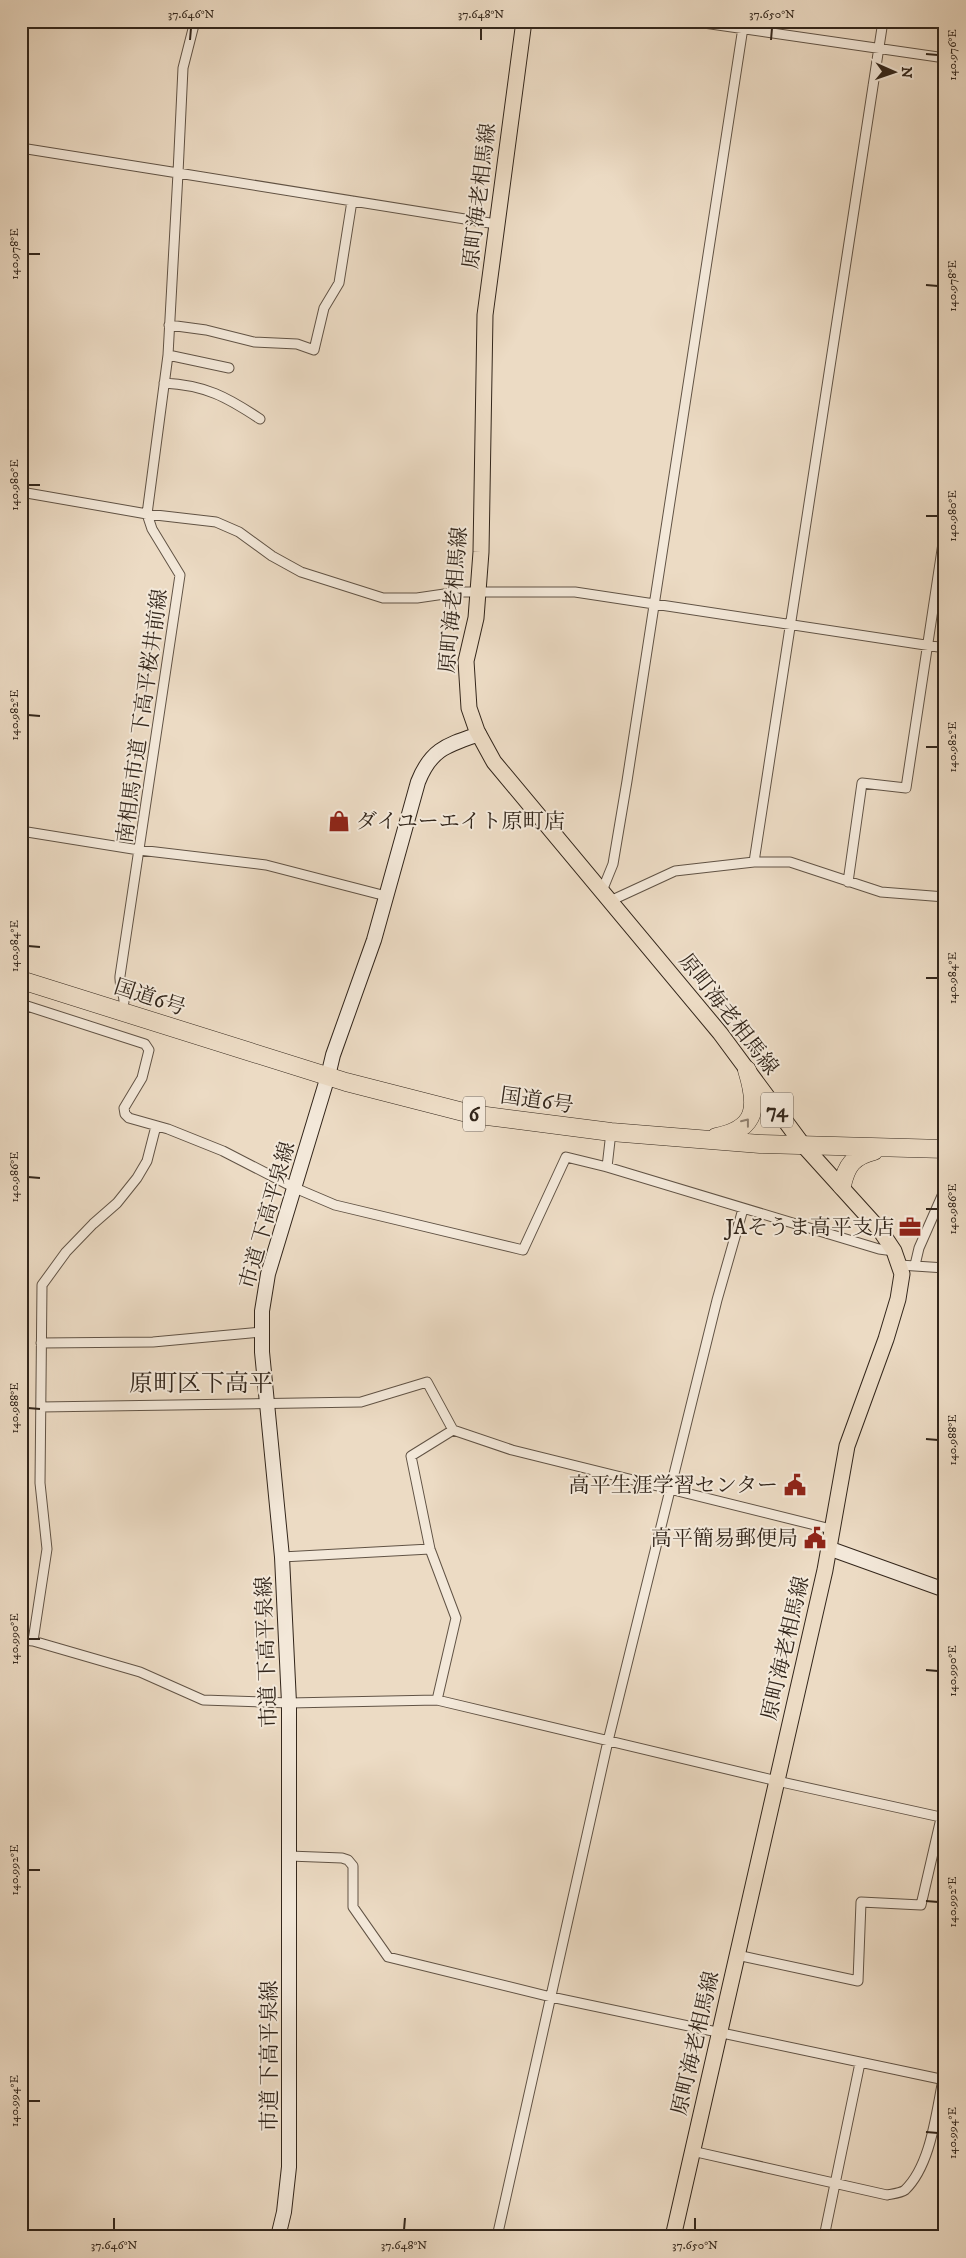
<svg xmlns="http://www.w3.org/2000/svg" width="966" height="2258" font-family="'IM FELL DW Pica','Noto Serif JP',serif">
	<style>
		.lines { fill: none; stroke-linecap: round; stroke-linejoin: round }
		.street-casing { stroke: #615345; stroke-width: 11 }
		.secondary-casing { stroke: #33261b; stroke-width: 16 }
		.primary-casing { stroke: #33261b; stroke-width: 17 }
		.highway-casing { stroke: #33261b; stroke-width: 19 }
		.street { stroke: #f3e8d9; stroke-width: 9 }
		.secondary { stroke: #f3e8d9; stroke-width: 14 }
		.primary { stroke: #ecdbc4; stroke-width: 15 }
		.highway { stroke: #ecdbc4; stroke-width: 18 }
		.oneway { stroke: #908070 }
		.ticks { fill: none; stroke: #33261b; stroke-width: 2 }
		.labels { text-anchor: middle; stroke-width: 4; stroke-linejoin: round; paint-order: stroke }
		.shield { fill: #f3e8d9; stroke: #6d6054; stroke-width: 1 }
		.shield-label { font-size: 20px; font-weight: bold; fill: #33261b }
		.street-label { font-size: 21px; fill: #33261b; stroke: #f3e8d9 }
		.poi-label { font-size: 21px; fill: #33261b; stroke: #f3e8d9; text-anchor: end }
		.quarter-label { font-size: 24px; fill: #33261b; stroke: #f3e8d9 }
		.neatline { fill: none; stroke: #33261b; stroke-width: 2 }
		.ticks-label { font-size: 12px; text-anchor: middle; fill: #33261b }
	</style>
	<rect width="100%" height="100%" fill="#ecdbc4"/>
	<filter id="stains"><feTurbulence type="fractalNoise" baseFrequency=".004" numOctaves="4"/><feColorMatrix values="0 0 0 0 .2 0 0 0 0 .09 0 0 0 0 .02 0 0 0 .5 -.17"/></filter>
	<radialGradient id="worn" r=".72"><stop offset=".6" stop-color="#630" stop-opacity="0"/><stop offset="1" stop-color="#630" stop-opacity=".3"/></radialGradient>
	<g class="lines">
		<g class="street-casing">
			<path id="street" d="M 195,21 L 183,68 L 178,173 L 496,224
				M 690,21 L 945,58
				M 21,148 L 178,173 L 168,355 L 147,514 L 152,529 L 180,575 L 120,976 C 119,986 124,992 124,1002
				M 169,325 L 206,330 L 254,342 L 297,344 L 314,350 L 324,308 L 339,283 L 352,201
				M 168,355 L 229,368
				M 164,383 C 205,385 227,397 260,419
				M 21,492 L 147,514 L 216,522 L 239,532 L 272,556 L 301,572 L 383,598 L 417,598 L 458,592 L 575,592 L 945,648
				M 21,831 L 139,850 L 266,865 L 386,896
				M 754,862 L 883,21
				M 848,882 L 862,783 L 906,788 L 945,530
				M 602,891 L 613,864 L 627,781 L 744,21
				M 610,901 L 675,871 L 754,862 L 790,862 L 881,892 L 945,897
				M 21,1004 L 145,1044 L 149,1050 L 142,1078 L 124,1108 L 125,1114 L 129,1118 L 168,1129 L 223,1151 L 295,1188 L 335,1205 L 523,1250 L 566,1157 L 607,1167 L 879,1249 L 894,1251
				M 21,1019 L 25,1005
				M 607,1167 L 611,1132
				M 900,1265 L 945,1268
				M 915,1265 L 919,1248 L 945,1189
				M 41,1343 L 153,1342 L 262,1332
				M 41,1407 L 361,1402 L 427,1382 L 453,1430 L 512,1450 L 831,1529
				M 282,1557 L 430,1549
				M 21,1640 L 33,1641 L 140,1672 L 203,1700 L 289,1703 L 437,1700 L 777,1781 L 945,1818
				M 33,1641 L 47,1549 L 40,1483 L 42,1285 L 66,1252 L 93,1224 L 117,1203 L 137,1178 L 147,1161 L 156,1126
				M 437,1700 L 456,1618 L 430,1549 L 411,1456 L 453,1430
				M 289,1856 L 342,1858 L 348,1860 L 353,1866 L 353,1907 L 388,1957 L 551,1997 L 945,2080
				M 737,1955 L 858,1981 L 861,1902 L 921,1905 L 945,1801
				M 692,2151 L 887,2195 C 892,2194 901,2193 905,2190 C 931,2165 936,2113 943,2080
				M 497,2237 L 608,1741 L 717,1300 L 743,1209
				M 824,2237 L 860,2063"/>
		</g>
		<g class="secondary-casing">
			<path id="secondary" d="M 828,1548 L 945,1590
				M 278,2237 L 284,2212 L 289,2167 L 289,1703 L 282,1557 L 262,1352 L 262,1311 L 268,1274 L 328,1076 L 333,1055 L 374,940 L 418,782 C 431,749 447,745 479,734"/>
		</g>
		<g class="primary-casing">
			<path id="primary" d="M 524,21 L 485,315 L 481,552 L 476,618 L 466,661 L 469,708 L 477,731 L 494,762 L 720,1033 L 803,1145 L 880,1230 L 894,1251 L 902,1274 L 898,1299 L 886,1339 L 847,1446 L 825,1570 L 673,2237"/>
		</g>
		<g class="highway-casing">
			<path id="highway" d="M 21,980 L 346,1082 L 471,1114 L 611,1132 L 760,1144 L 945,1149
				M 716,1137 C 758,1129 758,1106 747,1070
				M 842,1186 C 846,1166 853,1156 874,1151"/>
		</g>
		<use href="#street" class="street"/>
		<use href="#secondary" class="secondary"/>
		<use href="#primary" class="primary"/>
		<use href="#highway" class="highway"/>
	</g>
	<defs><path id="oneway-chevron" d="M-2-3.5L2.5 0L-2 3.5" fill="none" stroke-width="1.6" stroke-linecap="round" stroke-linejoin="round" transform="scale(1.25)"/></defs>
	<use class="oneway" href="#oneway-chevron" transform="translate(746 1122) rotate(-52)"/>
	<path class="ticks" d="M 190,40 L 191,28M 481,40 L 481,28M 771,40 L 772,28M 926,54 L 938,55M 28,254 L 40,254M 926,285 L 938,286M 28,485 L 40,485M 926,516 L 938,516M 28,715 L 40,716M 926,747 L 938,747M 28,946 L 40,947M 926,978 L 938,978M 28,1177 L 40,1178M 926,1209 L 938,1209M 28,1408 L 40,1409M 926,1439 L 938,1440M 28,1639 L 40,1639M 926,1670 L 938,1671M 28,1870 L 40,1870M 926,1901 L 938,1902M 28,2101 L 40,2101M 926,2132 L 938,2133M 114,2230 L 114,2218M 404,2230 L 405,2218M 695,2230 L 695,2218"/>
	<defs>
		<g id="shop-bare" transform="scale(1.725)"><path d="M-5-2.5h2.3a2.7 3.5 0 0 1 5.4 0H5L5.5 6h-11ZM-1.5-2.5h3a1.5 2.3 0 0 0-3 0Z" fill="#8f2418" stroke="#f3e8d9" stroke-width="2.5" paint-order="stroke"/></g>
		<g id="office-bare" transform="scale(1.725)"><path d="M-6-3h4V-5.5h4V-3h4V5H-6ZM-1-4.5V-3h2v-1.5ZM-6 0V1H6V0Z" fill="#8f2418" stroke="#f3e8d9" stroke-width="2.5" paint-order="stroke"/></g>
		<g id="civic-bare" transform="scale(1.725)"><path d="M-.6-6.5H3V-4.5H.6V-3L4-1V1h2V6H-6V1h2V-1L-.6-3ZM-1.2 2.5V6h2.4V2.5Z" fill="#8f2418" stroke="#f3e8d9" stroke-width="2.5" paint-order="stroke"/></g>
	</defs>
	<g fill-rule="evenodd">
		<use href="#shop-bare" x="339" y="821"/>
		<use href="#office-bare" x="910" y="1227"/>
		<use href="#civic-bare" x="795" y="1485"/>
		<use href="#civic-bare" x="815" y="1538"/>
	</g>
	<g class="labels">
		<g class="shield">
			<rect x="761" y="1092.5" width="32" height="35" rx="4"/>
			<rect x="463" y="1096.5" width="22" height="35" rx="4"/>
		</g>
		<g class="shield-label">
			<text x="777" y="1117">74</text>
			<text x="474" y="1121">6</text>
		</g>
		<g class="street-label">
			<text transform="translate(479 196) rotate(-83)" y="7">原町海老相馬線</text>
			<text transform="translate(453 600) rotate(-85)" y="7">原町海老相馬線</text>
			<text transform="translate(142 716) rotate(-82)" y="7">南相馬市道 下高平桜井前線</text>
			<text transform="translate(150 997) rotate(18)" y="7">国道6号</text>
			<text transform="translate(729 1014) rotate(52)" y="7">原町海老相馬線</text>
			<text transform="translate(537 1100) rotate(8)" y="7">国道6号</text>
			<text transform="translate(267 1215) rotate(-74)" y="7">市道 下高平泉線</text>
			<text transform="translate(785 1648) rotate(-77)" y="7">原町海老相馬線</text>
			<text transform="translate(266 1652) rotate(-92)" y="7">市道 下高平泉線</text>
			<text transform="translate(695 2043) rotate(-77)" y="7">原町海老相馬線</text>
			<text transform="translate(269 2056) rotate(-90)" y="7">市道 下高平泉線</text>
		</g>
		<g class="poi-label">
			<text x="356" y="828" text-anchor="start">ダイユーエイト原町店</text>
			<text x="894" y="1234">JAそうま高平支店</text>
			<text x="778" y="1492">高平生涯学習センター</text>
			<text x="798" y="1545">高平簡易郵便局</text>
		</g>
		<g class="quarter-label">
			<text x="201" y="1391">原町区下高平</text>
		</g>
	</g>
	<rect width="966" height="2258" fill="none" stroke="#ecdbc4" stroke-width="55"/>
	<g transform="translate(894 72) rotate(92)" stroke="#f3e8d9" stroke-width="4" paint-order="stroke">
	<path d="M0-4L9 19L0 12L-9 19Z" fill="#33261b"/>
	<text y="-8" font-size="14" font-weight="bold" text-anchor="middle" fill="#33261b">N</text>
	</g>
	<rect x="28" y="28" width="910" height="2202" class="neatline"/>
	<g class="ticks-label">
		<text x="191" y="18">37.646°N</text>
		<text x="481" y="18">37.648°N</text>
		<text x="772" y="18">37.650°N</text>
		<text transform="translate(952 55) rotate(-90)" y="4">140.976°E</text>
		<text transform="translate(14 254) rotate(-90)" y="4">140.978°E</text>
		<text transform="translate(952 286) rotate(-90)" y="4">140.978°E</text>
		<text transform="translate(14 485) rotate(-90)" y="4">140.980°E</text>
		<text transform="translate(952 516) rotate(-90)" y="4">140.980°E</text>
		<text transform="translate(14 715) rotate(-90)" y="4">140.982°E</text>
		<text transform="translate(952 747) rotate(-90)" y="4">140.982°E</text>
		<text transform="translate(14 946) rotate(-90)" y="4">140.984°E</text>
		<text transform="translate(952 978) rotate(-90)" y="4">140.984°E</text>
		<text transform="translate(14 1177) rotate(-90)" y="4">140.986°E</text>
		<text transform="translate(952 1209) rotate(-90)" y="4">140.986°E</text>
		<text transform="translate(14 1408) rotate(-90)" y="4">140.988°E</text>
		<text transform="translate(952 1440) rotate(-90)" y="4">140.988°E</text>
		<text transform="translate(14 1639) rotate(-90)" y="4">140.990°E</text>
		<text transform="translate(952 1671) rotate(-90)" y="4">140.990°E</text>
		<text transform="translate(14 1870) rotate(-90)" y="4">140.992°E</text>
		<text transform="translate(952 1902) rotate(-90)" y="4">140.992°E</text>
		<text transform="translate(14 2101) rotate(-90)" y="4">140.994°E</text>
		<text transform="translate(952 2133) rotate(-90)" y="4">140.994°E</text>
		<text x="114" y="2249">37.646°N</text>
		<text x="404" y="2249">37.648°N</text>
		<text x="695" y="2249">37.650°N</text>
	</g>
	<rect width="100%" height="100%" filter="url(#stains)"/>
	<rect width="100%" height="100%" fill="url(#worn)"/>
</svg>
